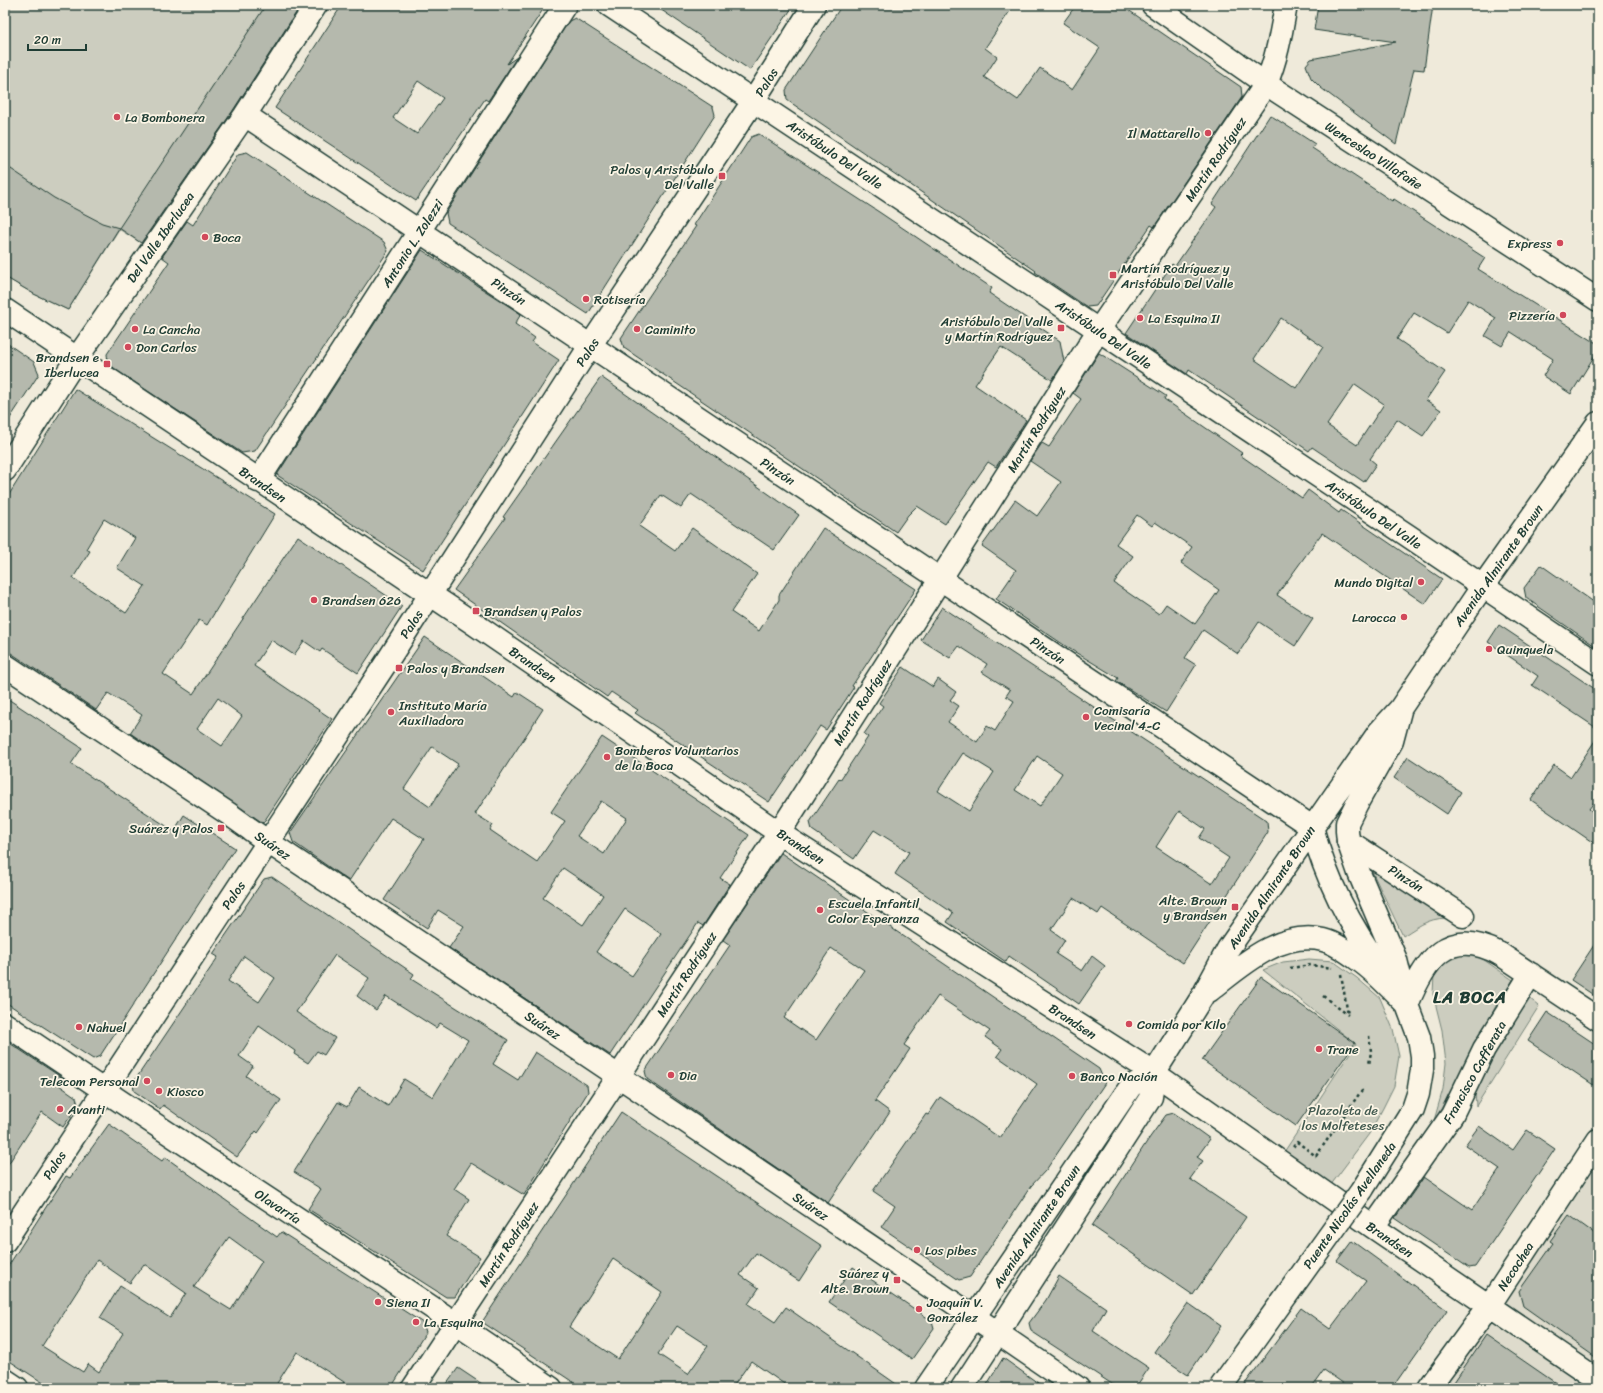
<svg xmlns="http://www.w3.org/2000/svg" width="1603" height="1393" font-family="Sriracha,sans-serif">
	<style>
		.built { fill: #dedbcc }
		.green { fill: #cccdbf; stroke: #76857a }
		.building { fill: #b5b9ad; stroke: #1f3d34; fill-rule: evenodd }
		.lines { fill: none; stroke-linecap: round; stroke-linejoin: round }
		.minor-casing { stroke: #1f3d34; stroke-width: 25 }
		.major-casing { stroke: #1f3d34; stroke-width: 25 }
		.path { stroke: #1f3d34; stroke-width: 2.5; stroke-dasharray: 3 3; stroke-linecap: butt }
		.minor { stroke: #fcf5e5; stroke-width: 22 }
		.major { stroke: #fcf5e5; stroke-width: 22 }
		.major-bridge-casing { stroke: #1f3d34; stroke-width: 25; stroke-linecap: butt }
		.major-bridge { stroke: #fcf5e5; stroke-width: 22 }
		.poi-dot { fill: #d1495b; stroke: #fcf5e5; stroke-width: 1.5 }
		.labels { text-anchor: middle; stroke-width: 3.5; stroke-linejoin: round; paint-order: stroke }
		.street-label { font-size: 13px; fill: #1f3d34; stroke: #fcf5e5 }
		.poi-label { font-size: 13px; fill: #1f3d34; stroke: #fcf5e5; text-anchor: start }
		.park-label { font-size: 13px; fill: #425a50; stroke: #fcf5e5 }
		.district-label { font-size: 17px; font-weight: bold; letter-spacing: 1px; fill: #1f3d34; stroke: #fcf5e5 }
	</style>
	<rect width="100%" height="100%" fill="#efeada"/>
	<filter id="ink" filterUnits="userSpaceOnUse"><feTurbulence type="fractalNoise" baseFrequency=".025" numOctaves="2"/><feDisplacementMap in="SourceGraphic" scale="8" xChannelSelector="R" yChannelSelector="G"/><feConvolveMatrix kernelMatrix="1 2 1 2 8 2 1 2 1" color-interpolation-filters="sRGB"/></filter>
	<g filter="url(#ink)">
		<path class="built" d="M 1598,1164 L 1598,1388 L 1443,1388 Z"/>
		<path class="green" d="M 5,5 L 302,5 L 144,245 L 119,229 L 68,310 L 34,294 L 5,277 Z
			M 1369,865 L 1455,918 C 1431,917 1423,923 1403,936 Z
			M 1460,953 L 1474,953 L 1513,980 L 1496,1006 L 1433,1124 L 1443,1089 L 1446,1063 L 1442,1030 L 1433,994 L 1434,975 L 1443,962 Z
			M 1309,959 L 1333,961 L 1357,978 L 1380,998 L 1393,1029 L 1399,1056 L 1394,1086 L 1383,1108 L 1369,1134 L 1330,1186 L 1284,1152 L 1356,1044 L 1263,970 L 1283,962 Z
			M 1529,998 L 1539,1006 L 1476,1106 L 1475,1091 L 1503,1038 Z"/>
		<path class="building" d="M 266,5 L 301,5 L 232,112 L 141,243 L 119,228 Z
			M 342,5 L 546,5 L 507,64 L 517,57 L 488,101 L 485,99 L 416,201 L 275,108 ZM 418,81 L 443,98 L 417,134 L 393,118 Z
			M 654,5 L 794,5 L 750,70 Z
			M 842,5 L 1014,5 L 985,48 L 997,57 L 984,77 L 1018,100 L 1040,68 L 1072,90 L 1100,48 L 1063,23 L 1076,5 L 1121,5 L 1241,87 L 1242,97 L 1154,227 L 1151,225 L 1096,306 L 1087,307 L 1035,272 L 1036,271 L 1017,258 L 787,100 L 786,90 Z
			M 1318,5 L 1433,5 L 1424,70 L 1414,69 L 1396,144 L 1321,88 L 1311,78 L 1306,65 L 1311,59 L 1396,42 L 1314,30 Z
			M 575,18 L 713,107 L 715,115 L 588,314 L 448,223 L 446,213 L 569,21 Z
			M 1270,115 L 1315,144 L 1312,148 L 1392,201 L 1394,199 L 1485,258 L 1478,269 L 1598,344 L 1598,350 L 1571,394 L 1543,376 L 1553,359 L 1511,332 L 1502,346 L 1485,336 L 1496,318 L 1468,300 L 1447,333 L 1414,313 L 1397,339 L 1445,372 L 1426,400 L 1441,410 L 1423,436 L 1397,419 L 1370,459 L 1376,464 L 1364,482 L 1312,447 L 1309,451 L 1189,370 L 1187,374 L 1126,333 L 1172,264 L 1175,266 L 1216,207 L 1212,204 ZM 1281,318 L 1323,347 L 1296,388 L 1254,359 ZM 1355,384 L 1384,404 L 1357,445 L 1327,425 Z
			M 759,134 L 879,212 L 992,288 L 989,293 L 1060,341 L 1064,362 L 1052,380 L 1001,347 L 975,385 L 1026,420 L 996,467 L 988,462 L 945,524 L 917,506 L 908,515 L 896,532 L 624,348 L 621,338 L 696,226 L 694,225 L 751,137 Z
			M 247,152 L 384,242 L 388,251 L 255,451 L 242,453 L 119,372 L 108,363 L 107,354 L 169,262 L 162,257 L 187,221 L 193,225 L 238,154 Z
			M 5,165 L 54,198 L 102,223 L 119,228 L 68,310 L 34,294 L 5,277 Z
			M 422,250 L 521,314 L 515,324 L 535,338 L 532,342 L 559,360 L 423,570 L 277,475 Z
			M 5,342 L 34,362 L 39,374 L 5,426 Z
			M 1099,353 L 1166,396 L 1164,399 L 1242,453 L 1240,455 L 1302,498 L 1308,490 L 1339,513 L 1341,510 L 1442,579 L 1425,604 L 1322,533 L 1277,595 L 1313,619 L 1295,646 L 1259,622 L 1238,654 L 1203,630 L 1185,658 L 1196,665 L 1166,712 L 1116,681 L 1118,678 L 1070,649 L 996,599 L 1016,570 L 982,546 L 1015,500 L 1037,516 L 1061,482 L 1030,461 L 1042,443 L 1049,447 L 1081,399 L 1073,393 ZM 1137,515 L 1152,526 L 1155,522 L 1192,547 L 1181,563 L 1219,590 L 1195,624 L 1166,604 L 1159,614 L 1114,583 L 1133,556 L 1116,544 Z
			M 601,377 L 799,515 L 774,550 L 691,494 L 681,508 L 661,495 L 639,526 L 675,551 L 692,528 L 757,574 L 731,612 L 759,631 L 779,600 L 779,595 L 823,528 L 916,589 L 852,686 L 854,687 L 826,730 L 820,726 L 769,802 L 635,713 L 638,710 L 611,692 L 607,697 L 454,590 L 505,518 L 503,517 Z
			M 75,389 L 275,514 L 207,625 L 199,620 L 163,674 L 193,694 L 298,536 L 402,606 L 358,673 L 322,649 L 320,652 L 304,641 L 294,655 L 271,640 L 254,666 L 332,719 L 263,823 L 130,733 L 142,715 L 108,693 L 96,710 L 5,649 L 5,501 ZM 104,519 L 135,538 L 117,568 L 145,586 L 126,613 L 73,578 L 90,551 L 86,549 ZM 218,698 L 242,716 L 222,746 L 197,729 Z
			M 1541,565 L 1598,605 L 1598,648 L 1526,598 L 1524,588 Z
			M 942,607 L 1267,821 L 1268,832 L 1183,963 L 1102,908 L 1098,914 L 1073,898 L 1051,930 L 1065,940 L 1056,954 L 1082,971 L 1092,956 L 1105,966 L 1079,1004 L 1009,956 L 1006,962 L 947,922 L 953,913 L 895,874 L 909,852 L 874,830 L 854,859 L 812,830 L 810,822 L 839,779 L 840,780 L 868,737 L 864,734 L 883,706 L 879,703 L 903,667 L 933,687 L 938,679 L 956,692 L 950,700 L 959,706 L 948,722 L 977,742 L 987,726 L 995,731 L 1014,701 L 1006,696 L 1010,690 L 982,672 L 987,664 L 959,646 L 950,658 L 921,640 ZM 963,753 L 994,772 L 969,811 L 938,791 ZM 1037,756 L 1062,773 L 1040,806 L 1015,790 ZM 1179,811 L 1205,829 L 1199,838 L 1229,858 L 1212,884 L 1156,847 Z
			M 1499,625 L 1598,691 L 1598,729 L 1532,685 L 1538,676 L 1488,642 Z
			M 425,637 L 514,697 L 517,692 L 543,709 L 475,814 L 493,825 L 490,830 L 537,862 L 565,821 L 551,812 L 602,737 L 749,835 L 720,878 L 730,884 L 703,926 L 698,923 L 610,1055 L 449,948 L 464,926 L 438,910 L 427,928 L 384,900 L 424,839 L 391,818 L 349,881 L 293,842 L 290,833 ZM 432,747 L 458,764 L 430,807 L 404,789 ZM 601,801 L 627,818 L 604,854 L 577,836 ZM 563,868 L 603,895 L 583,925 L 543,898 ZM 625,909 L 661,934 L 632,976 L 596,952 Z
			M 5,697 L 82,748 L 71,764 L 88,775 L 174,831 L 184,815 L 235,848 L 100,1056 L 93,1059 L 5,1002 Z
			M 1598,736 L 1598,797 L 1589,809 L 1598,816 L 1598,846 L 1531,800 L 1554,765 L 1571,777 Z
			M 1408,757 L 1461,792 L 1447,814 L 1394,778 Z
			M 781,853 L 1099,1069 L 1105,1083 L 1046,1170 L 1031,1186 L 970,1277 L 959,1280 L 881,1227 L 895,1206 L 873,1191 L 926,1114 L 928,1115 L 940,1097 L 1000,1138 L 1037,1084 L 997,1056 L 1002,1049 L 985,1037 L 990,1031 L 938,996 L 904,1045 L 910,1049 L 875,1101 L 890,1112 L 828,1203 L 647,1079 L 645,1071 L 730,945 L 723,940 ZM 831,948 L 864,970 L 816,1040 L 784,1018 Z
			M 272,877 L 414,974 L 411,979 L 508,1040 L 493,1064 L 518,1080 L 535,1052 L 587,1085 L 588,1092 L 524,1195 L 471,1163 L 454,1189 L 469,1199 L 446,1236 L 480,1257 L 455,1297 L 446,1297 L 308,1209 L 321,1189 L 294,1172 L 338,1102 L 347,1107 L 359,1087 L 388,1106 L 404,1079 L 433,1097 L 468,1040 L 440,1023 L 436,1028 L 386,996 L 376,1010 L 357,996 L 369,978 L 335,955 L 296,1012 L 335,1038 L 324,1055 L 317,1051 L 308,1063 L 294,1054 L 295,1051 L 259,1026 L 239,1056 L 253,1066 L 246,1076 L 281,1100 L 258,1133 L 256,1131 L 237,1157 L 163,1105 L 160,1109 L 134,1091 L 133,1083 L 218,957 L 213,954 L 264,879 ZM 244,956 L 275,978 L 259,1002 L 228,981 Z
			M 1598,939 L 1598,998 L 1571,980 Z
			M 1261,977 L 1355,1043 L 1296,1126 L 1202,1060 Z
			M 1547,1012 L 1598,1046 L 1598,1088 L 1528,1041 Z
			M 5,1040 L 64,1079 L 59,1085 L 76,1097 L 78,1105 L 63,1127 L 42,1112 L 5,1169 Z
			M 621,1112 L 822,1246 L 799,1281 L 756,1253 L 740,1275 L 759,1288 L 748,1304 L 775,1322 L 786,1307 L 902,1388 L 790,1388 L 751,1361 L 732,1388 L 582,1388 L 482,1322 ZM 613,1259 L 662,1292 L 618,1359 L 569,1327 ZM 677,1326 L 708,1346 L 688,1374 L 658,1354 Z
			M 1174,1113 L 1210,1139 L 1197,1157 L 1203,1161 L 1190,1179 L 1246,1217 L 1193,1295 L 1092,1226 L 1148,1140 L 1166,1115 Z
			M 109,1124 L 162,1161 L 165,1157 L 277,1237 L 281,1232 L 423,1323 L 426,1332 L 391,1388 L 340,1388 L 344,1382 L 297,1352 L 274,1388 L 51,1388 L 5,1358 L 5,1271 L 66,1176 L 70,1178 ZM 229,1237 L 262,1261 L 231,1310 L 194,1287 ZM 97,1260 L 130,1283 L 144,1264 L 186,1293 L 170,1318 L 120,1286 L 100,1318 L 123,1333 L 99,1372 L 88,1364 L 83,1372 L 42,1346 Z
			M 1479,1126 L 1513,1150 L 1527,1130 L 1555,1149 L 1475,1267 L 1469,1268 L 1395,1218 L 1424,1177 L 1472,1210 L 1500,1169 L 1465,1145 Z
			M 1569,1215 L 1598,1236 L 1598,1359 L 1523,1306 L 1519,1291 L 1553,1243 L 1550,1241 Z
			M 1352,1241 L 1447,1310 L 1392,1388 L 1350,1388 L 1324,1370 L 1311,1388 L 1242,1388 L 1301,1308 L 1330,1329 L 1366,1281 L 1337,1261 Z
			M 853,1267 L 932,1321 L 934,1328 L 912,1359 L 829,1302 Z
			M 1059,1276 L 1106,1308 L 1093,1331 L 1149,1368 L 1135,1388 L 1118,1388 L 1031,1331 L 1029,1323 L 1046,1300 Z
			M 1188,1303 L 1221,1326 L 1188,1375 L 1154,1352 Z
			M 1486,1335 L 1563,1388 L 1450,1388 Z
			M 1003,1358 L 1045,1388 L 985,1388 Z
			M 458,1368 L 488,1388 L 444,1388 Z"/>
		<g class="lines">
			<g class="minor-casing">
				<path id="minor" d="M 609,5 L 1407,535 L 1598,664
					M 1153,5 L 1266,84 L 1598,300
					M 245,115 L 1312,827
					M 5,310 L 470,621 L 779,833 L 1154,1073 L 1373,1227 L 1598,1380
					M 5,470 L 77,358 L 245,115 L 316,5
					M 258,481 L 565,5
					M 5,665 L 229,814 L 268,842 C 539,1022 810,1204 1078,1388
					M 1348,841 L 1463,916
					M 1500,954 L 1598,1019
					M 5,1024 C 186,1147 371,1264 551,1388
					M 1373,1227 L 1452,1115 L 1484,1049 L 1531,974
					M 5,1241 L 388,660 L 590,346 L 754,100 L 814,5
					M 5,1380 L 17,1388
					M 413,1388 L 779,833 L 1098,331 L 1266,84 C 1277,58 1281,33 1286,5
					M 1429,1388 L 1489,1306 L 1598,1140"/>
			</g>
			<g class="major-casing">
				<path id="major" d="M 1312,827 C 1326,880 1349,925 1382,970
					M 1209,991 C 1240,967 1279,930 1323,940 C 1336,943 1349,953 1360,961 C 1377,973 1392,990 1407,1005
					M 1407,1005 C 1425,961 1447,925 1500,954
					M 1362,1190 L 1413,1109 L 1418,1094 L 1422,1070 L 1422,1056 L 1419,1037 L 1407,1005 L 1396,960 L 1359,873 L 1348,841 L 1347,831 L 1347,823 L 1357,803 L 1392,741 L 1400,711
					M 926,1388 L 1131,1086 L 1154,1073
					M 962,1388 L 1151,1097 L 1154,1073 L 1202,997 L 1228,949 L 1379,732 L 1400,709 L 1482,587 L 1598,423"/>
			</g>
			<path class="path" d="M 1290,968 L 1311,965 L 1332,968
				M 1341,974 L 1348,1015
				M 1323,996 L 1348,1015
				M 1369,1036 L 1371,1051 L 1369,1065
				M 1293,1147 L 1297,1142 L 1316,1156 L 1364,1087"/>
			<use href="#minor" class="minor"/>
			<use href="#major" class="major"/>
			<g class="major-bridge-casing">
				<path id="major-bridge" d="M 1220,1388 L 1362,1190"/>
			</g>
			<use href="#major-bridge" class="major-bridge"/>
		</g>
	</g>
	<g class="poi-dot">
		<circle cx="117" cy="117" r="4"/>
		<circle cx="1208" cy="133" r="4"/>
		<rect x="718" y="172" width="8" height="8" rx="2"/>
		<circle cx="205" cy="237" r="4"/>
		<circle cx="1560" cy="243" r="4"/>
		<rect x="1109" y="271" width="8" height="8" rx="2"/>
		<circle cx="586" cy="299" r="4"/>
		<circle cx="1563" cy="315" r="4"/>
		<circle cx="1140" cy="318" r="4"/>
		<rect x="1057" y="324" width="8" height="8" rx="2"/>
		<circle cx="135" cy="329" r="4"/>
		<circle cx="637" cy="329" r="4"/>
		<circle cx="128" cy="347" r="4"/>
		<rect x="103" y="360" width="8" height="8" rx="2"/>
		<circle cx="1421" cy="582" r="4"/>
		<circle cx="314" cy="600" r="4"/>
		<rect x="472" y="607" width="8" height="8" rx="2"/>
		<circle cx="1404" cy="617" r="4"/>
		<circle cx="1489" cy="649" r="4"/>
		<rect x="395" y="664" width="8" height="8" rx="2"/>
		<circle cx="391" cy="712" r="4"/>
		<circle cx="1086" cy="717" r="4"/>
		<circle cx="607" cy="757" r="4"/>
		<rect x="217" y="824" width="8" height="8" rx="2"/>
		<rect x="1231" y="903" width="8" height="8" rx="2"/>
		<circle cx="820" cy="910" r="4"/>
		<circle cx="1129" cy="1024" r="4"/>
		<circle cx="79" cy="1027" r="4"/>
		<circle cx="1319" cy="1049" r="4"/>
		<circle cx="671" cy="1075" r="4"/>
		<circle cx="1072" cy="1076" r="4"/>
		<circle cx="147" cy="1081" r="4"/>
		<circle cx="159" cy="1091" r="4"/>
		<circle cx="60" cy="1109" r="4"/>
		<circle cx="917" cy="1250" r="4"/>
		<rect x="893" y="1276" width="8" height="8" rx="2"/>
		<circle cx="378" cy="1302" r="4"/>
		<circle cx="919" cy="1309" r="4"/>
		<circle cx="416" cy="1322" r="4"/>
	</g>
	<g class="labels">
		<g class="street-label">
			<text transform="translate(766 82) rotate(-58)" y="5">Palos</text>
			<text transform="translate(835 154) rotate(34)" y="5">Aristóbulo Del Valle</text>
			<text transform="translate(1374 155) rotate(33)" y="5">Wenceslao Villafañe</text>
			<text transform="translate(1215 159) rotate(-56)" y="5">Martín Rodríguez</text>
			<text transform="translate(160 237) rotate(-55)" y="5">Del Valle Iberlucea</text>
			<text transform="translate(412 243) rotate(-57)" y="5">Antonio L. Zolezzi</text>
			<text transform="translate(509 291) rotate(34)" y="5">Pinzón</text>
			<text transform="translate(1104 334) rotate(34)" y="5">Aristóbulo Del Valle</text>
			<text transform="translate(587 352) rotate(-57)" y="5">Palos</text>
			<text transform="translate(1036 429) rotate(-58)" y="5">Martín Rodríguez</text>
			<text transform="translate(778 471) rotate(34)" y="5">Pinzón</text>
			<text transform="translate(263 484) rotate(34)" y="5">Brandsen</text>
			<text transform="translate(1374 514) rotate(34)" y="5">Aristóbulo Del Valle</text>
			<text transform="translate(1498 565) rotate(-55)" y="5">Avenida Almirante Brown</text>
			<text transform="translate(411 624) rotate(-57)" y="5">Palos</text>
			<text transform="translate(1048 650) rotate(34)" y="5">Pinzón</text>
			<text transform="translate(533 664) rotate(34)" y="5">Brandsen</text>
			<text transform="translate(862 702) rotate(-58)" y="5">Martín Rodríguez</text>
			<text transform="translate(273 845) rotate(35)" y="5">Suárez</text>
			<text transform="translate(801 846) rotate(33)" y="5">Brandsen</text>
			<text transform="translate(1406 878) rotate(33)" y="5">Pinzón</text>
			<text transform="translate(1271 887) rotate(-56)" y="5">Avenida Almirante Brown</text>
			<text transform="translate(233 895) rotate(-56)" y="5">Palos</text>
			<text transform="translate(686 974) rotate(-57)" y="5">Martín Rodríguez</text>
			<text transform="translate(1073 1021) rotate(33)" y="5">Brandsen</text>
			<text transform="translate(543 1025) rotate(34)" y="5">Suárez</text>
			<text transform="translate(1474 1072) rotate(-61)" y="5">Francisco Cafferata</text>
			<text transform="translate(54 1165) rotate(-57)" y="5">Palos</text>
			<text transform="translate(1349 1205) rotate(-55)" y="5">Puente Nicolás Avellaneda</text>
			<text transform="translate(278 1206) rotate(33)" y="5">Olavarría</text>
			<text transform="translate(811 1206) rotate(34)" y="5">Suárez</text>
			<text transform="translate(1036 1226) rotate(-56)" y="5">Avenida Almirante Brown</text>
			<text transform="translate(1390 1239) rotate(34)" y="5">Brandsen</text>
			<text transform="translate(508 1244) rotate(-57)" y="5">Martín Rodríguez</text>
			<text transform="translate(1515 1266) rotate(-57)" y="5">Necochea</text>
		</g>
		<g class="poi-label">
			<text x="125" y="122">La Bombonera</text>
			<text x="1200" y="138" text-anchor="end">Il Mattarello</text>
			<text x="714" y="174" text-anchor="end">Palos y Aristóbulo<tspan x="714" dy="15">Del Valle</tspan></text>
			<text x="213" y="242">Boca</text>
			<text x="1552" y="248" text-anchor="end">Express</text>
			<text x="1121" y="273">Martín Rodríguez y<tspan x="1121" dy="15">Aristóbulo Del Valle</tspan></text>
			<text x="594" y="304">Rotisería</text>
			<text x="1555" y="320" text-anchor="end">Pizzería</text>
			<text x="1148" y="323">La Esquina II</text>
			<text x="1053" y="326" text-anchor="end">Aristóbulo Del Valle<tspan x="1053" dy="15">y Martín Rodríguez</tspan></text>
			<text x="143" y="334">La Cancha</text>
			<text x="645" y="334">Caminito</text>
			<text x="136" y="352">Don Carlos</text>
			<text x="99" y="362" text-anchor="end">Brandsen e<tspan x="99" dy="15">Iberlucea</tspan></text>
			<text x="1413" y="587" text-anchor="end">Mundo Digital</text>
			<text x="322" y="605">Brandsen 626</text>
			<text x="484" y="616">Brandsen y Palos</text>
			<text x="1396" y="622" text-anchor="end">Larocca</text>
			<text x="1497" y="654">Quinquela</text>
			<text x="407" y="673">Palos y Brandsen</text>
			<text x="399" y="710">Instituto María<tspan x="399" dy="15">Auxiliadora</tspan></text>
			<text x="1094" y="715">Comisaría<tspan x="1094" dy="15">Vecinal 4-C</tspan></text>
			<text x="615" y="755">Bomberos Voluntarios<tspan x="615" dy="15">de la Boca</tspan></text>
			<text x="213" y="833" text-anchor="end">Suárez y Palos</text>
			<text x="1227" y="905" text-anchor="end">Alte. Brown<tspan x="1227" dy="15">y Brandsen</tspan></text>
			<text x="828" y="908">Escuela Infantil<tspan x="828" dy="15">Color Esperanza</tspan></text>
			<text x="1137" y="1029">Comida por Kilo</text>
			<text x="87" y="1032">Nahuel</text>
			<text x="1327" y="1054">Trane</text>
			<text x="679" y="1080">Dia</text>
			<text x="1080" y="1081">Banco Nación</text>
			<text x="139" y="1086" text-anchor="end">Telecom Personal</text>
			<text x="167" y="1096">Kiosco</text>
			<text x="68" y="1114">Avanti</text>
			<text x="925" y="1255">Los pibes</text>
			<text x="889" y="1278" text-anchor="end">Suárez y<tspan x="889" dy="15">Alte. Brown</tspan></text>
			<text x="386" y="1307">Siena II</text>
			<text x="927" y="1307">Joaquín V.<tspan x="927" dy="15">González</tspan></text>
			<text x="424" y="1327">La Esquina</text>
		</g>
		<g class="park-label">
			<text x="1343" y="1115">Plazoleta de<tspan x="1343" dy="15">los Molfeteses</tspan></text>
		</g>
		<g class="district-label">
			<text x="1470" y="1003">LA BOCA</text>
		</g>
	</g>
	<rect width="1603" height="1393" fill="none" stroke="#fcf5e5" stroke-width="20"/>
	<rect x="10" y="10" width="1583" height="1373" fill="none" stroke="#1f3d34" stroke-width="1.5" filter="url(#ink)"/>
	<path d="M28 44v6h58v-6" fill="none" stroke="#1f3d34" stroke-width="2"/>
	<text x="34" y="44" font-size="12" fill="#1f3d34" stroke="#fcf5e5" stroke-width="3" paint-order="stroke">20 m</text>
</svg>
